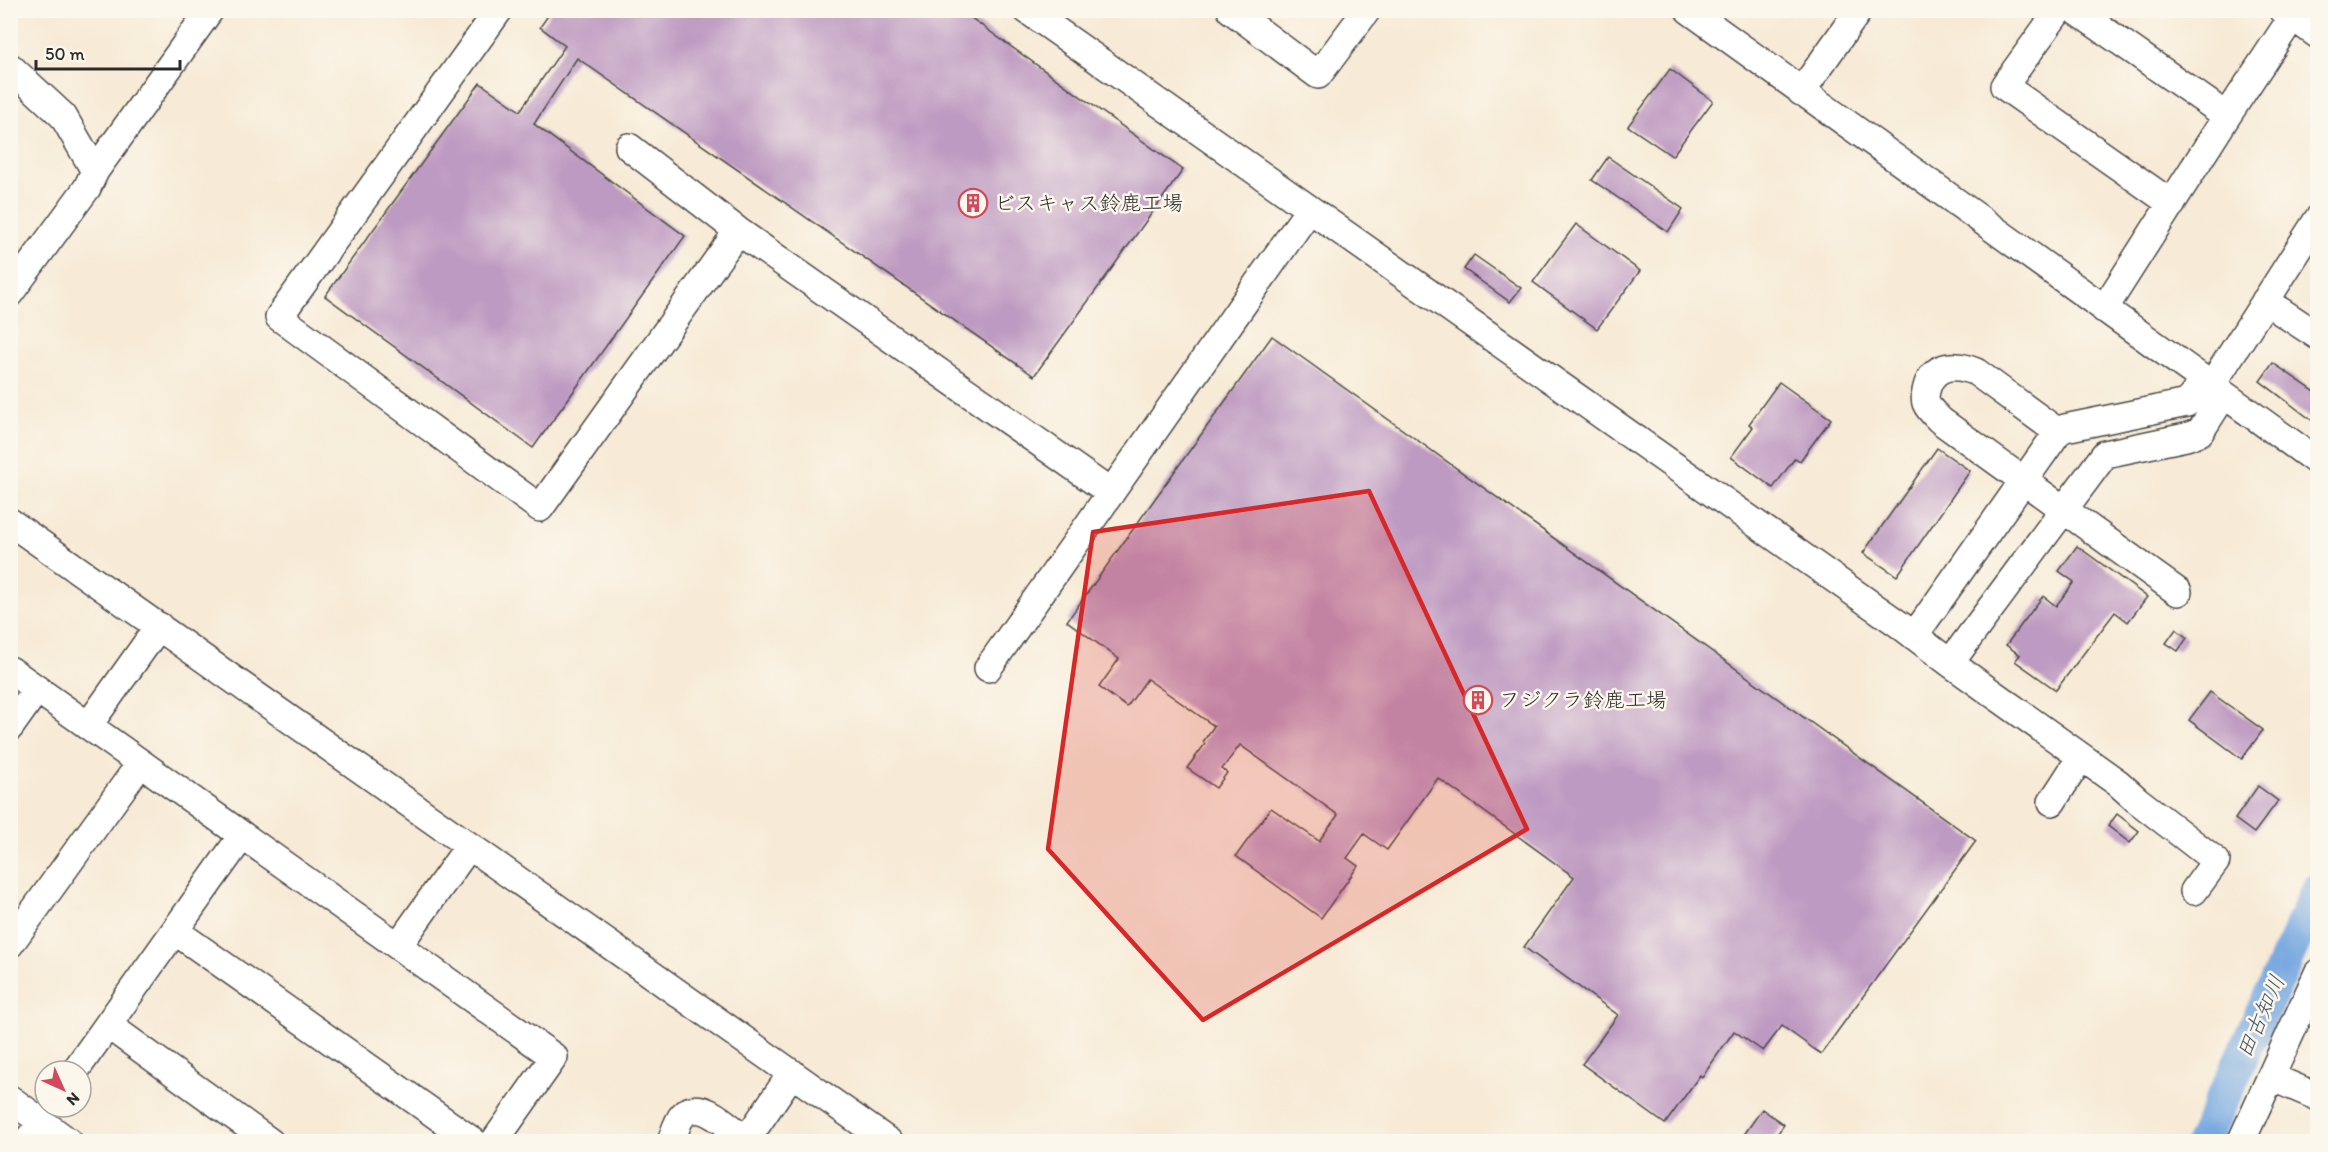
<svg xmlns="http://www.w3.org/2000/svg" width="2328" height="1152" font-family="Itim,'Klee One',sans-serif">
	<style>
		.lines { fill: none; stroke-linecap: round; stroke-linejoin: round }
		.river { stroke: #76a7e0; stroke-width: 34 }
		.building { fill: #bd9ac1 }
		.minor-casing { stroke: #4a4845; stroke-width: 30 }
		.minor { stroke: #fff; stroke-width: 27 }
		.marked { fill: #d62828; fill-opacity: 0.2; stroke: #d62828; stroke-width: 4.5; stroke-linejoin: round }
		.labels { text-anchor: middle; stroke-width: 5; stroke-linejoin: round; paint-order: stroke }
		.poi-label { font-size: 21px; fill: #2b2b2b; stroke: #fbf7ec; text-anchor: start }
		.water-label { font-size: 22px; font-style: italic; fill: #45566a; stroke: #fbf7ec }
	</style>
	<rect width="100%" height="100%" fill="#fbf7ec"/>
	<filter id="ink" filterUnits="userSpaceOnUse"><feTurbulence type="fractalNoise" baseFrequency=".0167" numOctaves="2"/><feDisplacementMap in="SourceGraphic" scale="12" xChannelSelector="R" yChannelSelector="G"/><feConvolveMatrix kernelMatrix="1 2 1 2 8 2 1 2 1" color-interpolation-filters="sRGB"/></filter>
	<filter id="wash" filterUnits="userSpaceOnUse"><feTurbulence type="fractalNoise" baseFrequency=".008" numOctaves="4" result="noise"/><feDisplacementMap in="SourceGraphic" scale="24" xChannelSelector="R" yChannelSelector="G"/><feGaussianBlur stdDeviation="1.35" result="paint"/><feColorMatrix in="noise" values="0 0 0 0 0 0 0 0 0 0 0 0 0 0 0 0 0 1.4 0 .05"/><feComposite in="paint" operator="in"/></filter>
	<g filter="url(#wash)">
		<rect width="100%" height="100%" fill="#f7ead6"/>
		<g class="lines">
			<path class="river" d="M 2203,1142 L 2318,890"/>
		</g>
		<g id="blocks">
			<path class="building" d="M 552,10 L 960,10 L 1183,170 L 1034,376 L 577,58 L 534,124 L 685,236 L 533,448 L 325,296 L 480,83 L 520,111 L 565,46 L 540,27 Z
				M 1670,69 L 1713,101 L 1672,156 L 1628,126 Z
				M 1608,157 L 1683,209 L 1668,232 L 1592,180 Z
				M 1576,224 L 1640,271 L 1597,329 L 1533,282 Z
				M 1474,255 L 1521,288 L 1510,302 L 1464,269 Z
				M 1272,336 L 1976,841 L 1821,1054 L 1782,1026 L 1763,1051 L 1734,1031 L 1702,1077 L 1700,1075 L 1665,1124 L 1582,1064 L 1618,1015 L 1524,947 L 1574,877 L 1438,778 L 1387,850 L 1364,834 L 1347,858 L 1358,866 L 1321,918 L 1236,856 L 1271,808 L 1319,841 L 1338,815 L 1240,745 L 1222,769 L 1227,773 L 1216,788 L 1187,768 L 1205,744 L 1203,742 L 1214,726 L 1147,679 L 1127,707 L 1099,687 L 1119,659 L 1067,621 Z
				M 2273,363 L 2318,394 L 2318,425 L 2260,381 Z
				M 1779,382 L 1831,419 L 1800,461 L 1795,458 L 1773,488 L 1731,457 L 1753,427 L 1749,424 Z
				M 1937,448 L 1970,471 L 1897,576 L 1863,553 Z
				M 2077,546 L 2147,597 L 2128,622 L 2115,612 L 2056,690 L 2015,661 L 2020,655 L 2006,645 L 2043,596 L 2056,606 L 2074,582 L 2059,571 Z
				M 2176,629 L 2187,638 L 2178,651 L 2166,643 Z
				M 2210,692 L 2263,730 L 2242,759 L 2189,720 Z
				M 2258,786 L 2278,801 L 2254,833 L 2235,819 Z
				M 2117,814 L 2139,831 L 2130,843 L 2108,826 Z
				M 1762,1109 L 1784,1125 L 1771,1142 L 1739,1142 Z"/>
		</g>
	</g>
	<g filter="url(#ink)">
		<use href="#blocks" fill-opacity="0" stroke="#4a4845" stroke-width="1.5"/>
		<g class="lines">
			<g class="minor-casing">
				<path id="minor" d="M 499,10 L 279,317 L 540,508 L 738,231
					M 1027,10 L 1900,625 L 1950,663 L 2118,783 L 2137,800 L 2216,861 L 2194,891
					M 1231,10 L 1318,75 L 1367,10
					M 1689,10 L 2318,462
					M 2059,10 L 2004,86 L 2172,204
					M 2075,10 L 2227,116
					M 2283,10 L 2318,35
					M 10,67 L 63,116 L 95,171
					M 1801,92 L 1859,10
					M 629,147 L 738,231 L 1111,493
					M 10,293 L 87,188 L 95,171 L 210,10
					M 2265,301 L 2318,336
					M 2104,309 L 2227,116 L 2297,10
					M 2058,432 L 1976,372 C 1958,364 1937,363 1928,384 C 1926,390 1924,397 1926,403 C 1929,410 1936,416 1941,421 L 2178,592
					M 10,522 L 889,1142
					M 1914,636 L 2058,432 L 2065,428 L 2187,403 L 2196,391 L 2211,386 L 2318,219
					M 1950,663 L 2105,454 L 2186,437 L 2200,432 L 2216,407 L 2211,386
					M 988,668 L 1309,210
					M 10,670 L 554,1057 L 494,1142
					M 88,726 L 159,626
					M 10,727 L 37,689
					M 2052,802 L 2081,757
					M 175,931 L 474,1142
					M 10,944 L 140,764
					M 398,946 L 469,846
					M 108,1025 L 270,1142
					M 75,1071 L 242,836
					M 2271,1077 L 2318,1097
					M 10,1099 L 69,1142
					M 26,1142 L 43,1122
					M 671,1142 C 674,1134 677,1121 683,1115 C 701,1096 732,1130 748,1142
					M 745,1142 L 792,1073
					M 2241,1142 L 2318,973"/>
			</g>
			<use href="#minor" class="minor"/>
		</g>
	</g>
	<path class="marked" d="M 1369,491 L 1527,829 L 1203,1020 L 1048,849 L 1093,532 Z"/>
	<defs>
		<g id="building-ring" transform="scale(1.5)"><circle r="9.5" fill="#fbf7ec" stroke="#d1495b" stroke-width="1.5"/><path d="M-4-6H4V6H1V3H-1V6H-4ZM-2.5-4.3h1.7v1.8h-1.7ZM.8-4.3h1.7v1.8H.8ZM-2.5-1h1.7V.8h-1.7ZM.8-1h1.7V.8H.8Z" fill="#d1495b"/></g>
	</defs>
	<g fill-rule="evenodd">
		<use href="#building-ring" x="973" y="203"/>
		<use href="#building-ring" x="1478" y="700"/>
	</g>
	<g class="labels">
		<g class="poi-label">
			<text x="994" y="210">ビスキャス鈴鹿工場</text>
			<text x="1499" y="707">フジクラ鈴鹿工場</text>
		</g>
		<g class="water-label">
			<text transform="translate(2260 1016) rotate(-66)" y="8">田古知川</text>
		</g>
	</g>
	<rect width="2328" height="1152" fill="none" stroke="#fbf7ec" stroke-width="36"/>
	<g transform="translate(63 1089) rotate(135)"><circle r="28" fill="#fbf7ec" stroke="#a8a59f" stroke-width="1.5"/>
	<path d="M0-4.5L10 22L0 15L-10 22Z" fill="#d1495b"/>
	<text y="-9" font-size="16" font-weight="bold" text-anchor="middle" fill="#2b2b2b">N</text>
	</g>
	<path d="M36 60v9h144v-9" fill="none" stroke="#2b2b2b" stroke-width="3"/>
	<text x="45" y="60" font-size="18" fill="#2b2b2b" stroke="#fbf7ec" stroke-width="4.5" paint-order="stroke">50 m</text>
</svg>
